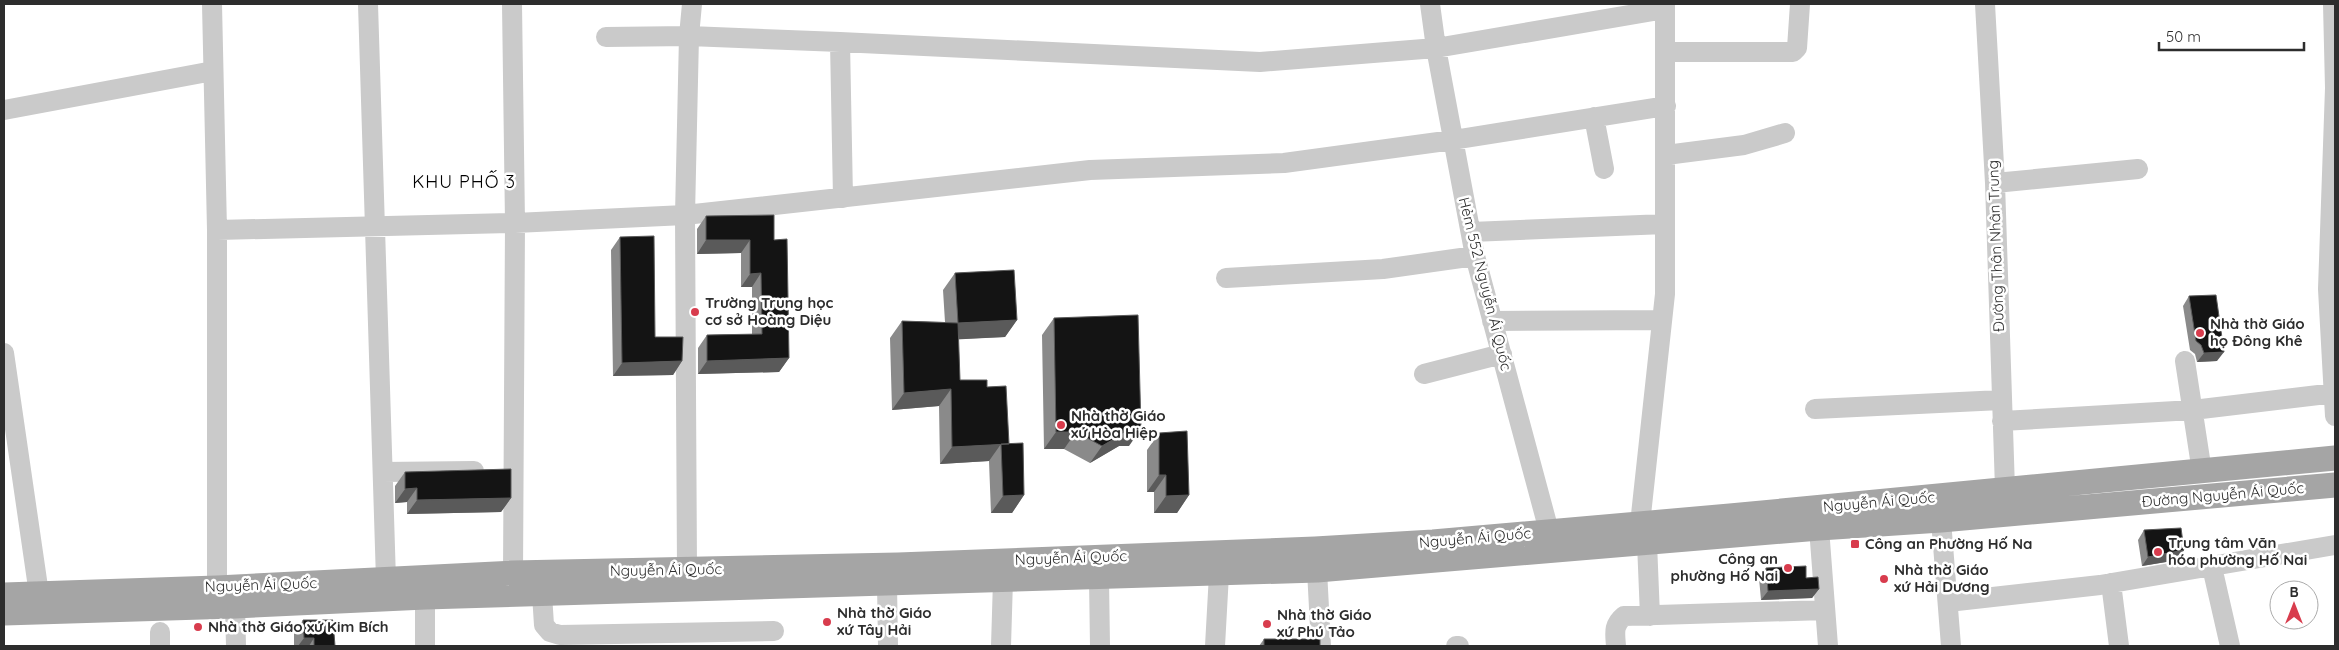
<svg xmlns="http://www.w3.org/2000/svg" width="2339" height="650" font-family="Quicksand,sans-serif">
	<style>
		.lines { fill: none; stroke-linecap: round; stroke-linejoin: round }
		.minor { stroke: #cacaca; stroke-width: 20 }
		.major { stroke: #a5a5a5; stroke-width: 25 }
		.wall { fill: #8a8a8a }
		.shaded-wall { fill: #5a5a5a }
		.building { fill: #141414; stroke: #5a5a5a }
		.poi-dot { fill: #d83c4d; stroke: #fff; stroke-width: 2 }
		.labels { text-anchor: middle; stroke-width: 5; stroke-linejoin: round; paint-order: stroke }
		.street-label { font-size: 15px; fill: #2d2d2d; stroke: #fff }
		.poi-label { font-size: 15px; font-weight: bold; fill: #2d2d2d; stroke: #fff; text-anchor: start }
		.quarter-label { font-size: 18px; letter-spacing: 1px; fill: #000; stroke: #fff }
	</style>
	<rect width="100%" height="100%" fill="#fff"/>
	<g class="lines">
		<path class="minor" d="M 212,4 L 217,230 L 217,588
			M 368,4 L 386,580
			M 512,4 L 515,223 L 513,573
			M 1430,4 L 1436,48 L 1475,256 L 1549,531
			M 1985,4 L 1995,183 L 2005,489
			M 2333,4 L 2335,88 L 2328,289 L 2335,416
			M 606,37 L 689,36 L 840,42 L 1260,62 L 1436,48 L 1665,9
			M 840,42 L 843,198
			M 1665,52 L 1793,52 L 1797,48 L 1800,4
			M 4,110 L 213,71
			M 1594,117 L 1604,169
			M 1666,155 L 1744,145 L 1785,133
			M 1995,183 L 2138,169
			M 217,230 L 515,223 L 685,215 L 1090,170 L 1284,163 L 1453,140 L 1666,106
			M 1471,232 L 1665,224
			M 1226,278 L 1383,269 L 1475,256
			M 1492,321 L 1662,320
			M 4,353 L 39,594
			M 2185,361 L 2202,472
			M 1424,374 L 1502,354
			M 1815,409 L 2001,400
			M 2002,421 L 2193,410 L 2335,393
			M 383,472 L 474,471
			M 1941,520 L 1951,646
			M 1640,524 L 1665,294 L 1665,4
			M 1819,528 L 1828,646
			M 1647,543 L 1650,616
			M 2212,567 L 2230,646
			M 687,570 L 685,215 L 689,36 L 692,4
			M 1317,570 L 1321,646
			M 1099,579 L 1100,646
			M 2111,583 L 2119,646
			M 887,584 L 888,646
			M 542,594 L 544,625 L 550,632 L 560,635 L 774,631
			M 425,597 L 425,646
			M 1948,602 L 2100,585 L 2335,545
			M 235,606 L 236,646
			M 160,632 L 160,646
			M 1001,646 L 1003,580
			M 1215,646 L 1219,574
			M 1456,646 L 1459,646
			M 1616,646 C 1615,633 1613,625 1624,616 L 1825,610"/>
		<path class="major" d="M 4,595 L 217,588 L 513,573 L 898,565 L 1315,549 L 1433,542 L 1730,516 L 2335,458
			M 4,613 L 235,606 L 425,597 L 1317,570 L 1819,528 L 1941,520 L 2335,485"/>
	</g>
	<path class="wall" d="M 706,216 L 774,240 L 789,358 L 779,372 L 698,374 L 698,348 L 707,335 L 752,334 L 752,287 L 741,287 L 741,253 L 697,254 L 697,229 Z
		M 620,237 L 655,337 L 682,361 L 673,375 L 613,376 L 611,250 Z
		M 955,273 L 1017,320 L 1005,337 L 958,339 L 960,380 L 987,387 L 1008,444 L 1024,495 L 1012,513 L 991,513 L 989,461 L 940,464 L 939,406 L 892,410 L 890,338 L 902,321 L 945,322 L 943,290 Z
		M 2189,296 L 2217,361 L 2197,362 L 2195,354 L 2190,350 L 2183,306 Z
		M 1054,318 L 1129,446 L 1119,446 L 1090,463 L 1064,449 L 1044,449 L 1042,335 Z
		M 1159,433 L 1189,495 L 1177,513 L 1154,513 L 1154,492 L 1147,492 L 1147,450 Z
		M 405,472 L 511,498 L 501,512 L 407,514 L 407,502 L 395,503 L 395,486 Z
		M 2144,530 L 2184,550 L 2178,560 L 2142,566 L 2138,540 Z
		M 1766,568 L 1806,578 L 1819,589 L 1812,598 L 1761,600 L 1759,578 Z
		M 303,620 L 335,646 L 294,646 L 294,633 Z
		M 1264,639 L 1320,646 L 1259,646 Z"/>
	<path class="shaded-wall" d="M 706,240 L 750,240 L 741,253 L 697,254 Z
		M 761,273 L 752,287 L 741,287 L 750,274 Z
		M 1017,320 L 1005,337 L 946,340 L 958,323 Z
		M 2224,352 L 2217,361 L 2197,362 L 2204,353 Z
		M 789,358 L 779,372 L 698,374 L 707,361 Z
		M 682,361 L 673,375 L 613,376 L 622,363 Z
		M 951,389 L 939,406 L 892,410 L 904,393 Z
		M 1131,429 L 1141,429 L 1129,446 L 1119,446 L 1090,463 L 1102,446 Z
		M 1056,432 L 1076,432 L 1064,449 L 1044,449 Z
		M 1001,444 L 989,461 L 940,464 L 952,447 L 1009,444 Z
		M 1159,475 L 1166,475 L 1154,492 L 1147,492 Z
		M 417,488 L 407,502 L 395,503 L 405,489 Z
		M 1024,495 L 1012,513 L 991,513 L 1003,496 Z
		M 1189,495 L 1177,513 L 1154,513 L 1166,496 Z
		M 511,498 L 501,512 L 407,514 L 417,500 Z
		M 2184,550 L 2178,560 L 2142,566 L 2148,557 Z
		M 1819,589 L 1812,598 L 1761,600 L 1768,591 Z
		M 304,638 L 314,638 L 309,646 L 298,646 Z"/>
	<path class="building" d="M 774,215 L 774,240 L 787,239 L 789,358 L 707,361 L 707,335 L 762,334 L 761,273 L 750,274 L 750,240 L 706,240 L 706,216 Z
		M 654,236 L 655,337 L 683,337 L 682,361 L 622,363 L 620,237 Z
		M 1014,270 L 1017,320 L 958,323 L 955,273 Z
		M 2216,295 L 2224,352 L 2204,353 L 2201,345 L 2196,341 L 2189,296 Z
		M 1138,315 L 1141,429 L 1131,429 L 1102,446 L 1076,432 L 1056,432 L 1054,318 Z
		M 902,321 L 958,323 L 960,380 L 987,380 L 987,387 L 1006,386 L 1009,444 L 952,447 L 951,389 L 904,393 Z
		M 1187,431 L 1189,495 L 1166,496 L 1166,475 L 1159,475 L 1159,433 Z
		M 1023,443 L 1024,495 L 1003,496 L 1001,444 Z
		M 511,469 L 511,498 L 417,500 L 417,488 L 405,489 L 405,472 Z
		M 2181,528 L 2184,550 L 2148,557 L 2144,530 Z
		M 1806,566 L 1806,578 L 1818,577 L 1819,589 L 1768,591 L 1766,568 Z
		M 303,620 L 333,620 L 335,646 L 314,646 L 314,638 L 304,638 Z
		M 1264,639 L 1320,639 L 1320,646 L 1264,646 Z"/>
	<g class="poi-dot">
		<circle cx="695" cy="312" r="5"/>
		<circle cx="2200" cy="333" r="5"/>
		<circle cx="1061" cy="425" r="5"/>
		<rect x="1850" y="539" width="10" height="10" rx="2.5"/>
		<circle cx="2158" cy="552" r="5"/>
		<circle cx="1788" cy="568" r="5"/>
		<circle cx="1884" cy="579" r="5"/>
		<circle cx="827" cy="622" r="5"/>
		<circle cx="1267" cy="624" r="5"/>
		<circle cx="198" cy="627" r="5"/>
	</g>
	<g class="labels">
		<g class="street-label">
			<text transform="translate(1996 246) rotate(-92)" y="5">Đường Thân Nhân Trung</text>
			<text transform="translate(1485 284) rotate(76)" y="5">Hẻm 552 Nguyễn Ái Quốc</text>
			<text transform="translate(2223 495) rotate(-5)" y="5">Đường Nguyễn Ái Quốc</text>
			<text transform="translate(1879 502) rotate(-5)" y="5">Nguyễn Ái Quốc</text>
			<text transform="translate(1475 538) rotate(-5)" y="5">Nguyễn Ái Quốc</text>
			<text transform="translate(1071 558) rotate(-2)" y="5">Nguyễn Ái Quốc</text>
			<text transform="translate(666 570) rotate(-1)" y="5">Nguyễn Ái Quốc</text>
			<text transform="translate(261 585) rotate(-2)" y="5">Nguyễn Ái Quốc</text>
		</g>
		<g class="poi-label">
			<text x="705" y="308">Trường Trung học<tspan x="705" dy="17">cơ sở Hoàng Diệu</tspan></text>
			<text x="2210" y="329">Nhà thờ Giáo<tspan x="2210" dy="17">họ Đông Khê</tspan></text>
			<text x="1071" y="421">Nhà thờ Giáo<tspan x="1071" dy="17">xứ Hòa Hiệp</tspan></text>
			<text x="2168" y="548">Trung tâm Văn<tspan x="2168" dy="17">hóa phường Hố Nai</tspan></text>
			<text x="1865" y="549">Công an Phường Hố Na</text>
			<text x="1778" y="564" text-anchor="end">Công an<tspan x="1778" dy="17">phường Hố Nai</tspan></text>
			<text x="1894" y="575">Nhà thờ Giáo<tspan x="1894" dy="17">xứ Hải Dương</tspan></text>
			<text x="837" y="618">Nhà thờ Giáo<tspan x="837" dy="17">xứ Tây Hải</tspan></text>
			<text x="1277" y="620">Nhà thờ Giáo<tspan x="1277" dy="17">xứ Phú Tảo</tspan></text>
			<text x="208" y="632">Nhà thờ Giáo xứ Kim Bích</text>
		</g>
		<g class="quarter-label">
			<text x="464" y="188">KHU PHỐ 3</text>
		</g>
	</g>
	<rect width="2339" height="650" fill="none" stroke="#2d2d2d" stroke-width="10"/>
	<g transform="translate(2294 605)"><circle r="24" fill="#ffffff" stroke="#ababab"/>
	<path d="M0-4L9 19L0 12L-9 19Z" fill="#d83c4d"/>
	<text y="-8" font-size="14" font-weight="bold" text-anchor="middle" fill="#2d2d2d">B</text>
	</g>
	<path d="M2159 42v8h145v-8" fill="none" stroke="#2d2d2d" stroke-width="2.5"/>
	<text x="2166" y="42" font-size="15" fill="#2d2d2d" stroke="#ffffff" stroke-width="4" paint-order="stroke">50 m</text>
</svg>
